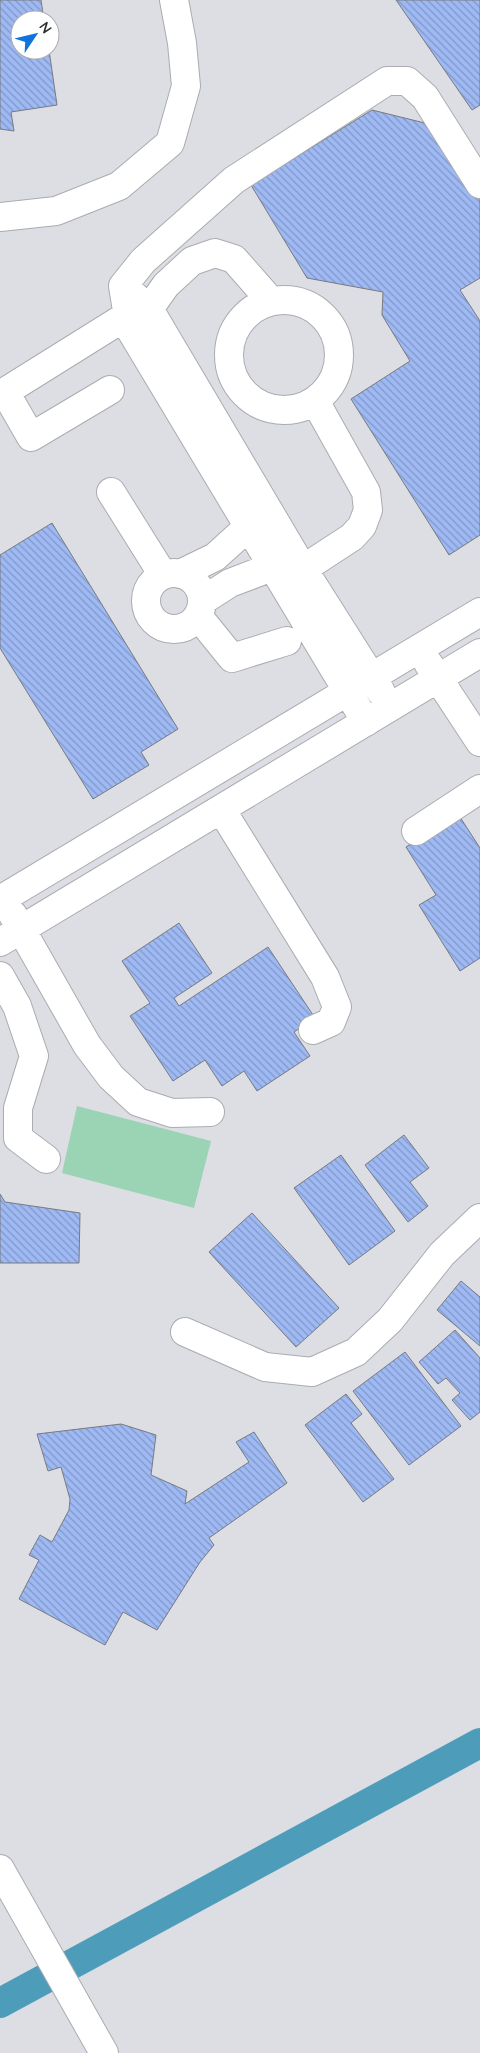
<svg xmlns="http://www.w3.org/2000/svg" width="480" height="2053" font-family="Quicksand,sans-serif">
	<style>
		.pitch { fill: #9bd3b5 }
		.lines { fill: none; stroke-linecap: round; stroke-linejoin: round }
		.canal { stroke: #4d9dba; stroke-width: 30 }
		.building { fill: url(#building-back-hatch); stroke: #787a7f }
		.minor-casing { stroke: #aaacb0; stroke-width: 30 }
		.minor { stroke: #fff; stroke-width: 28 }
	</style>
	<defs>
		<pattern id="building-back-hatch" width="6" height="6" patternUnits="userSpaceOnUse" patternTransform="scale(1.25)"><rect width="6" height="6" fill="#9eb9f4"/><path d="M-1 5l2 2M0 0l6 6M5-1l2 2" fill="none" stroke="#8197c6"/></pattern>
	</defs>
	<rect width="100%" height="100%" fill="#dcdee3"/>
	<path class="pitch" d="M 77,1106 L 211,1141 L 194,1208 L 62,1173 Z"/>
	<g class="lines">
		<path class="canal" d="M 0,2003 L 480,1743"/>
	</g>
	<path class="building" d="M 0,0 L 41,0 L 44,20 L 20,20 L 20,50 L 49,50 L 57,105 L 11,112 L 14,131 L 0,129 Z
		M 396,0 L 480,0 L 480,105 L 472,110 Z
		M 372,110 L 433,125 L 480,199 L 480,278 L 460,290 L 480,321 L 480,535 L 449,555 L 351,399 L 410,361 L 382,315 L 383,292 L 307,278 L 251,185 Z
		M 52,523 L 178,729 L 141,752 L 149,765 L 93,799 L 0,648 L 0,555 Z
		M 458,814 L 480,848 L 480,958 L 460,971 L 419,905 L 436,895 L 406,847 Z
		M 179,923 L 212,973 L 174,998 L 179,1006 L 268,947 L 315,1018 L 294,1032 L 310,1056 L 257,1091 L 244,1071 L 222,1086 L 205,1060 L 173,1081 L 130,1016 L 150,1003 L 122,961 Z
		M 404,1135 L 429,1168 L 410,1182 L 428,1206 L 408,1222 L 365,1165 Z
		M 341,1155 L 395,1231 L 349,1265 L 294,1188 Z
		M 0,1194 L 5,1202 L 80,1213 L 79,1263 L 0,1263 Z
		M 252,1213 L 339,1308 L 296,1347 L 209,1252 Z
		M 461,1281 L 480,1297 L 480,1346 L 437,1310 Z
		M 455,1330 L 480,1358 L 480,1412 L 470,1420 L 452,1400 L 460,1393 L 446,1378 L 438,1384 L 419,1362 Z
		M 405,1352 L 461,1426 L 409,1465 L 353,1391 Z
		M 346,1394 L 362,1414 L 351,1423 L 394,1479 L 363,1502 L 305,1425 Z
		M 121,1424 L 156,1435 L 151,1475 L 187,1491 L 185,1504 L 249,1462 L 236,1442 L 254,1432 L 287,1483 L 209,1538 L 214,1545 L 200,1562 L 157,1630 L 123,1612 L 105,1645 L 19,1599 L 39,1560 L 29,1555 L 40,1535 L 52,1542 L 69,1510 L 70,1499 L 61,1467 L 48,1471 L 37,1434 Z"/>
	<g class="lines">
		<g class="minor-casing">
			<path id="minor" d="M 0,217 L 56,211 L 119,186 L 170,143 L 186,86 L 182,43 L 174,0
				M 123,286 L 149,309 L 303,569 L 381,692
				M229 355a55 55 0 1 1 110 0a55 55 0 1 1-110 0Z
				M 149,309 L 166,285 L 192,261 L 215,253 L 234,259 L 270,300
				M 5,392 L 31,437 L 110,390
				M 0,395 L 128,315
				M 111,492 L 163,575
				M 303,569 L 352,537 L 362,526 L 368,510 L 366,492 L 315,401
				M146 601a28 28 0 1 1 56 0a28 28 0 1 1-56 0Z
				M 180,574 L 215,557 L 248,527
				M 202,601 L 230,583 L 272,567
				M 198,616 L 232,658 L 287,641
				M 428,663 L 480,742
				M 366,722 L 130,329 L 123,286 L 143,261 L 234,180 L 387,81 L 407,81 L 425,97 L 480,184
				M 221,809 L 325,977 L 337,1007 L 331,1022 L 313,1030
				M 416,831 L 480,789
				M 0,900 L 480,612
				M 13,915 L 87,1045 L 111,1077 L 138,1102 L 172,1113 L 210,1112
				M 0,942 L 480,653
				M 0,976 L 17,1006 L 34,1056 L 18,1108 L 18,1138 L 46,1159
				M 185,1332 L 265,1367 L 312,1372 L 356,1352 L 390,1320 L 442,1254 L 480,1218
				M 0,1869 L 104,2053"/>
		</g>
		<use href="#minor" class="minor"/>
	</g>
	<g transform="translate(35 35) rotate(55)"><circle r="24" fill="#ffffff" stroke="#acacad"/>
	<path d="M0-4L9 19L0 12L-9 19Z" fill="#1074dc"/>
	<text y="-8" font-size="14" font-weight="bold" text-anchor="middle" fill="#303032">N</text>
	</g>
</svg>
